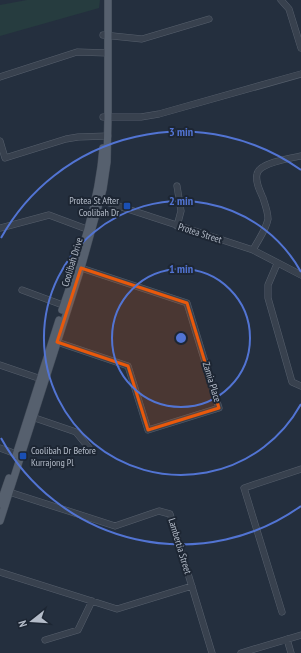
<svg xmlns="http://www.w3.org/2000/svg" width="301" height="653" viewBox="0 0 301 653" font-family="'PT Sans Narrow',sans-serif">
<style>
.green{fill:#263c3f}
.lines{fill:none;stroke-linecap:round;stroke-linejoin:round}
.minor-casing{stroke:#565f6c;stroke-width:7}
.major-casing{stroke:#414a57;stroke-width:8}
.minor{stroke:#38414e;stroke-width:6}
.major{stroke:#56606e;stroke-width:7}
.marked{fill:#e8590c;fill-opacity:0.2;stroke:#e8590c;stroke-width:3;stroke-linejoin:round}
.ring{fill:none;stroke:#5274d3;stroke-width:2}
.transit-dot{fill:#1a4fb4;stroke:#1d2633;stroke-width:1.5}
.labels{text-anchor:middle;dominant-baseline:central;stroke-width:4;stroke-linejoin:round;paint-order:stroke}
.poi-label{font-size:10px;fill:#b4bcc9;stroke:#1d2633;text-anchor:end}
.street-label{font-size:10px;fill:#b4bcc9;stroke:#1d2633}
.centre{fill:#5274d3;stroke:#1d2633;stroke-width:2}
.ring-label{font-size:12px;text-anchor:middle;font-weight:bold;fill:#5274d3;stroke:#1d2633;stroke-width:4;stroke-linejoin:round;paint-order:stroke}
</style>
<rect width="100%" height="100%" fill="#242f3e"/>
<!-- green -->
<path class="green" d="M 27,0 L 100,0 L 99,8 L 0,36 L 0,5 Z"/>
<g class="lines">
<!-- minor casing -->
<g class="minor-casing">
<path id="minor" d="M 281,0 L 289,9 L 301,48
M 103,35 L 142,39 L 209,19
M 0,77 L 77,52 L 108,53
M 103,117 L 141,117 L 159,114 L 301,74
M 0,141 L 5,158 L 66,139 L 78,137 L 108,136
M 177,186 L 181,211 L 177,226
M 97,199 L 253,250 L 301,275
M 0,228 L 49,215 L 92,231
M 253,250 C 258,240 266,230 268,219 C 268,212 265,204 263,198 C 260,191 255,182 257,174 C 259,163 291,158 301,156
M 277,264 L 268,285 L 268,298 L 292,382 L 301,386
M 22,290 L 68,307
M 54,341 L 128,366 L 148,430 L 219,408 L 187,303 L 78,267
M 0,365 L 44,380
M 29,416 L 76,432 L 89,448
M 0,448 L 19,455
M 6,491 L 115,526 L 159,511 L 170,514 L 212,653
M 0,572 L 117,609 L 192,586
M 282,612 L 244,488 L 301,469
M 287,639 L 291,653
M 45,640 L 78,630 L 92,601
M 241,653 L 301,635"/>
</g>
<!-- major casing -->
<g class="major-casing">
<path id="major" d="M 62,310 C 80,258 99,202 103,148
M 16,455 L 59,320
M 0,504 L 9,478
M 0,521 L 81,268 L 103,189 L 107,162 L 108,117 L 108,0"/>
</g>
<!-- minor -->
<use href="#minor" class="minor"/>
<!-- major -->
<use href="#major" class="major"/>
</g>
<!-- marked area -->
<path class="marked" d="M 81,268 L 187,303 L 219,408 L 148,430 L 128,366 L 57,342 Z"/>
<!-- distance rings -->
<g class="ring">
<circle cx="181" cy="338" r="69"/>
<path d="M301 404A137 137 0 1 1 301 272"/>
<path d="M301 506A206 206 0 0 1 1 438M1 238A206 206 0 0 1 301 170"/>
</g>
<!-- markers -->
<g class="transit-dot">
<rect x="123" y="202" width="8" height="8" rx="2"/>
<rect x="19" y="452" width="8" height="8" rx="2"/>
</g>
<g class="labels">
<!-- poi labels -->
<g class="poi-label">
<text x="119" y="200">Protea St After<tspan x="119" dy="12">Coolibah Dr</tspan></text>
<text x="31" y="450" text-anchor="start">Coolibah Dr Before<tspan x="31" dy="12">Kurrajong Pl</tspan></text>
</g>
<!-- street labels -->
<g class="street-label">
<text transform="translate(200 233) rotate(18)">Protea Street</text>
<text transform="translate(72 262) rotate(-73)">Coolibah Drive</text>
<text transform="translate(212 382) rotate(73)">Zamia Place</text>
<text transform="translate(180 546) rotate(73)">Lambertia Street</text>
</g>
</g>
<circle cx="181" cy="338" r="6" class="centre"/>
<g class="ring-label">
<text x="181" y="136">3 min</text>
<text x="181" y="205">2 min</text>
<text x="181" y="273">1 min</text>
</g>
<!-- north arrow -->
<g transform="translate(32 621) rotate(253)" stroke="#1d2633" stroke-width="3" paint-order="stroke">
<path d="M0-3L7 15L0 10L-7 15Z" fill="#b4bcc9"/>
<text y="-6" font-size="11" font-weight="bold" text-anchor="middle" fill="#b4bcc9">N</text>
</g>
</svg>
